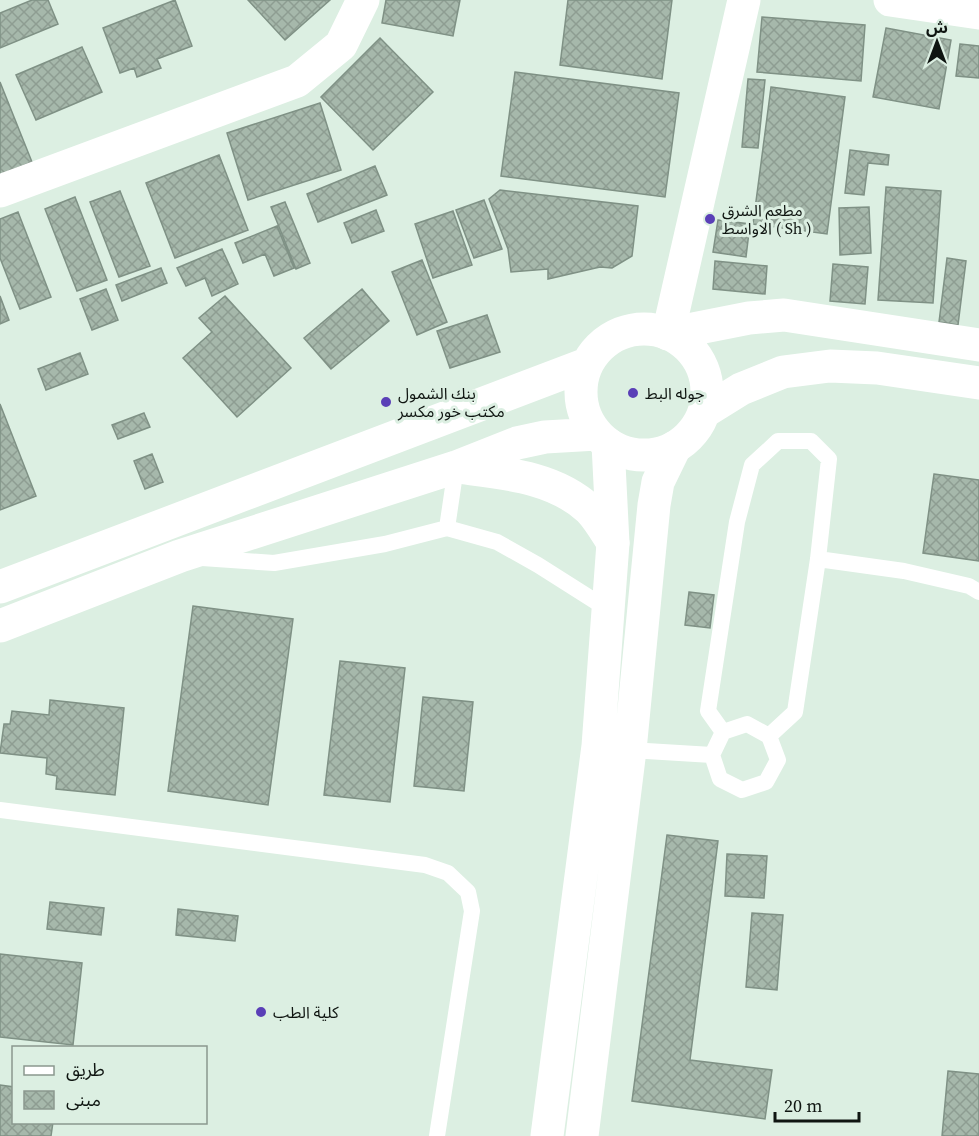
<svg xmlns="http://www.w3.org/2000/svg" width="979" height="1136" viewBox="0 0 979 1136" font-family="'Source Serif 4','Noto Sans Arabic',serif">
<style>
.building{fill:url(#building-cross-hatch);stroke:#7f9185;stroke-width:1.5}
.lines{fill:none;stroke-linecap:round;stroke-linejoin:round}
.lane{stroke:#fff;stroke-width:16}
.street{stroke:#fff;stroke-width:33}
.secondary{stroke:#fff;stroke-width:33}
.primary{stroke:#fff;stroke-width:33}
.poi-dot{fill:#5a3fb7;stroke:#dcefe2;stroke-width:2}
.labels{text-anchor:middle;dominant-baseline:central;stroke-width:6;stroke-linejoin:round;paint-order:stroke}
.poi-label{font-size:16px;fill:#0f1511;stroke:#dcefe2;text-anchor:start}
</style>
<defs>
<pattern id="building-cross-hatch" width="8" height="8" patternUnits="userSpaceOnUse" patternTransform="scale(1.5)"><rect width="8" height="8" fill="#a6b8ab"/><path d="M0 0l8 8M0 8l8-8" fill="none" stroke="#8e9d92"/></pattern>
</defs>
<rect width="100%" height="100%" fill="#dcefe2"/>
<!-- building -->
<path class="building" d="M 32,0 L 48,0 L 58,24 L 0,48 L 0,13 Z
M 175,0 L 192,46 L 157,59 L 161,68 L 137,77 L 134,68 L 120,73 L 103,28 Z
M 248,0 L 330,0 L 285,40 Z
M 386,0 L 460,0 L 453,36 L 382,23 Z
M 568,0 L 672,0 L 662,79 L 560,65 Z
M 762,17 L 865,25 L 861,81 L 757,72 Z
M 886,28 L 951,40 L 939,109 L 873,97 Z
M 380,38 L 433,92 L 373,150 L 321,97 Z
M 960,44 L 979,46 L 979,78 L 956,76 Z
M 82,47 L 102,92 L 36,120 L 16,75 Z
M 515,72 L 679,93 L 665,197 L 501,176 Z
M 748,79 L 765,80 L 758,148 L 742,147 Z
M 0,82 L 32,162 L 0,175 Z
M 771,87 L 845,97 L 827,234 L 753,224 Z
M 320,103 L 341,170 L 248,200 L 227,133 Z
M 850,150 L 889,155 L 888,165 L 868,163 L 864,195 L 845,193 Z
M 219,155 L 248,230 L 175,258 L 146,183 Z
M 375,166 L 387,195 L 318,222 L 307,194 Z
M 886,187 L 941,191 L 933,303 L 878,300 Z
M 500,190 L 638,206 L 632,256 L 612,268 L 600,267 L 548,279 L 548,269 L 511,272 L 508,249 L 489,199 Z
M 120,191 L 150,266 L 119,277 L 90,202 Z
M 75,197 L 107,280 L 77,291 L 45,209 Z
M 484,200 L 502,249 L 474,258 L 456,210 Z
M 285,202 L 310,263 L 296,269 L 271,207 Z
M 869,207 L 871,253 L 840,255 L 839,208 Z
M 376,210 L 384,231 L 352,243 L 344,223 Z
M 453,211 L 472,265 L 433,278 L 415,224 Z
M 18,212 L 51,297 L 20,309 L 0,258 L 0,219 Z
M 718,220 L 750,224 L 746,257 L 713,252 Z
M 277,226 L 294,268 L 274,276 L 265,254 L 243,263 L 235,243 Z
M 222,249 L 238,284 L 212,296 L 205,278 L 186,286 L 177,268 Z
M 947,258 L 966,261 L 958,325 L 939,322 Z
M 422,260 L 447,322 L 417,335 L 392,272 Z
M 715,261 L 767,266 L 765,294 L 713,289 Z
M 833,264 L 868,267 L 865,304 L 830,301 Z
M 161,268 L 167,283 L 122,301 L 116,285 Z
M 106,289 L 118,320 L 92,330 L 80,299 Z
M 362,289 L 389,321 L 331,369 L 304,338 Z
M 0,296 L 9,320 L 0,324 Z
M 225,296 L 291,368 L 237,417 L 183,358 L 212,332 L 199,318 Z
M 487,315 L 500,352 L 450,368 L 437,331 Z
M 80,353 L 88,374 L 46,390 L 38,369 Z
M 0,404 L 36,496 L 0,510 Z
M 144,413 L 150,427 L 118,439 L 112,425 Z
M 152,454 L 163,482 L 145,489 L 134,461 Z
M 934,474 L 979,480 L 979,561 L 923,553 Z
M 689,592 L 714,595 L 710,628 L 685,625 Z
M 193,606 L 293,619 L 268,805 L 168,791 Z
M 340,661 L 405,668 L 390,802 L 324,795 Z
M 423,697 L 473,702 L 464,791 L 414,786 Z
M 50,700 L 124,708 L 115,795 L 56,789 L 57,776 L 46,774 L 47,758 L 0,753 L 4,724 L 10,724 L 12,711 L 49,715 Z
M 667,835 L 718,841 L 690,1060 L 772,1070 L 765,1119 L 632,1101 Z
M 727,854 L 767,856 L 764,898 L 725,896 Z
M 50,902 L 104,908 L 101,935 L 47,929 Z
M 178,909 L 238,916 L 235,941 L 176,935 Z
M 752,913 L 783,915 L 777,990 L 746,987 Z
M 0,954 L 82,963 L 73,1045 L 0,1037 Z
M 948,1071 L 979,1074 L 979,1136 L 942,1136 Z
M 0,1085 L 14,1087 L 14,1122 L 53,1122 L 51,1136 L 0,1136 Z"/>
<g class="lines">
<!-- lane -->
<path class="lane" d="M 447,528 L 456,467
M 202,558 L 274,563 L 385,544 L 447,528 L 497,542 L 538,565 L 609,610
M 818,559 L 904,571 L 969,586 L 979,592
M 747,724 L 769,736 L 778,760 L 766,782 L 742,790 L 720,779 L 712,755 L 723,732 Z
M 723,732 L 708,711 L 737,522 L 752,465 L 778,441 L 811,441 L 829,459 L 818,559 L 795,712 L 769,736
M 630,750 L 712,755
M 0,810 L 425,865 L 448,873 L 468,892 L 472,911 L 437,1136"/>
<!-- street -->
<path class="street" d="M 890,0 L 979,13
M 0,191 L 297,81 L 341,45 L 363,0
M 668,334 L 744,0"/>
<!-- secondary -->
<path class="secondary" d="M 547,1136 L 598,746 L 613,543 L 608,444
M 582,1136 L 630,750 L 654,505 L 658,482 L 675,447"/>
<!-- primary -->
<path class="primary" d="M581 392a63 63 0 1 1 126 0a63 63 0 1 1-126 0Z
M 668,334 L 749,318 L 784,315 L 979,345
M 704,412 L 741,389 L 783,372 L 830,366 L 877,368 L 979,383
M 457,467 C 502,473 553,476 589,509 C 598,518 606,532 613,543
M 0,587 L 587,364
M 0,626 L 180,556 L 456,467 L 517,443 L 545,437 L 597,434"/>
</g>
<!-- markers -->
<g class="poi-dot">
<circle cx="710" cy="219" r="6"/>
<circle cx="633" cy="393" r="6"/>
<circle cx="386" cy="402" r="6"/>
<circle cx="261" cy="1012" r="6"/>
</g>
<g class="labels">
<!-- poi labels -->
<g class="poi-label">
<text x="722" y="210">مطعم الشرق<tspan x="722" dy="18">الاواسط ( Sh )</tspan></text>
<text x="398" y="393">بنك الشمول<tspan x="398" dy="18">مكتب خور مكسر</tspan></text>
<text x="645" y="393">جوله البط</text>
<text x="273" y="1012">كلية الطب</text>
</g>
</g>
<!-- legend -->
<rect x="12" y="1046" width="195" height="78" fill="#dcefe2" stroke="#8a988e" stroke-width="1.5"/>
<rect x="24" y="1066" width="30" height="9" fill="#ffffff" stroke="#8a988e" stroke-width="1.5"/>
<text x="66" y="1076" font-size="18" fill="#0f1511">طريق</text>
<rect x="24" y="1091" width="30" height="18" fill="url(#building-cross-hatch)" stroke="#8a988e" stroke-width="1.5"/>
<text x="66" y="1106" font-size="18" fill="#0f1511">مبنى</text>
<!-- north arrow -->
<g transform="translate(937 42)" stroke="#dcefe2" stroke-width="4.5" paint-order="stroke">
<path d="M0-4.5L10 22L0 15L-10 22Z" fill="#0f1511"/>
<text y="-9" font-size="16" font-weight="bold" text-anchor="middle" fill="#0f1511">ش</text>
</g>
<!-- scale -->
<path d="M775 1112v9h84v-9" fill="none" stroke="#0f1511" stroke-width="3"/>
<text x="784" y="1112" font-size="18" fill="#0f1511" stroke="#dcefe2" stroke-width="4.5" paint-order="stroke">20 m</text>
</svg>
